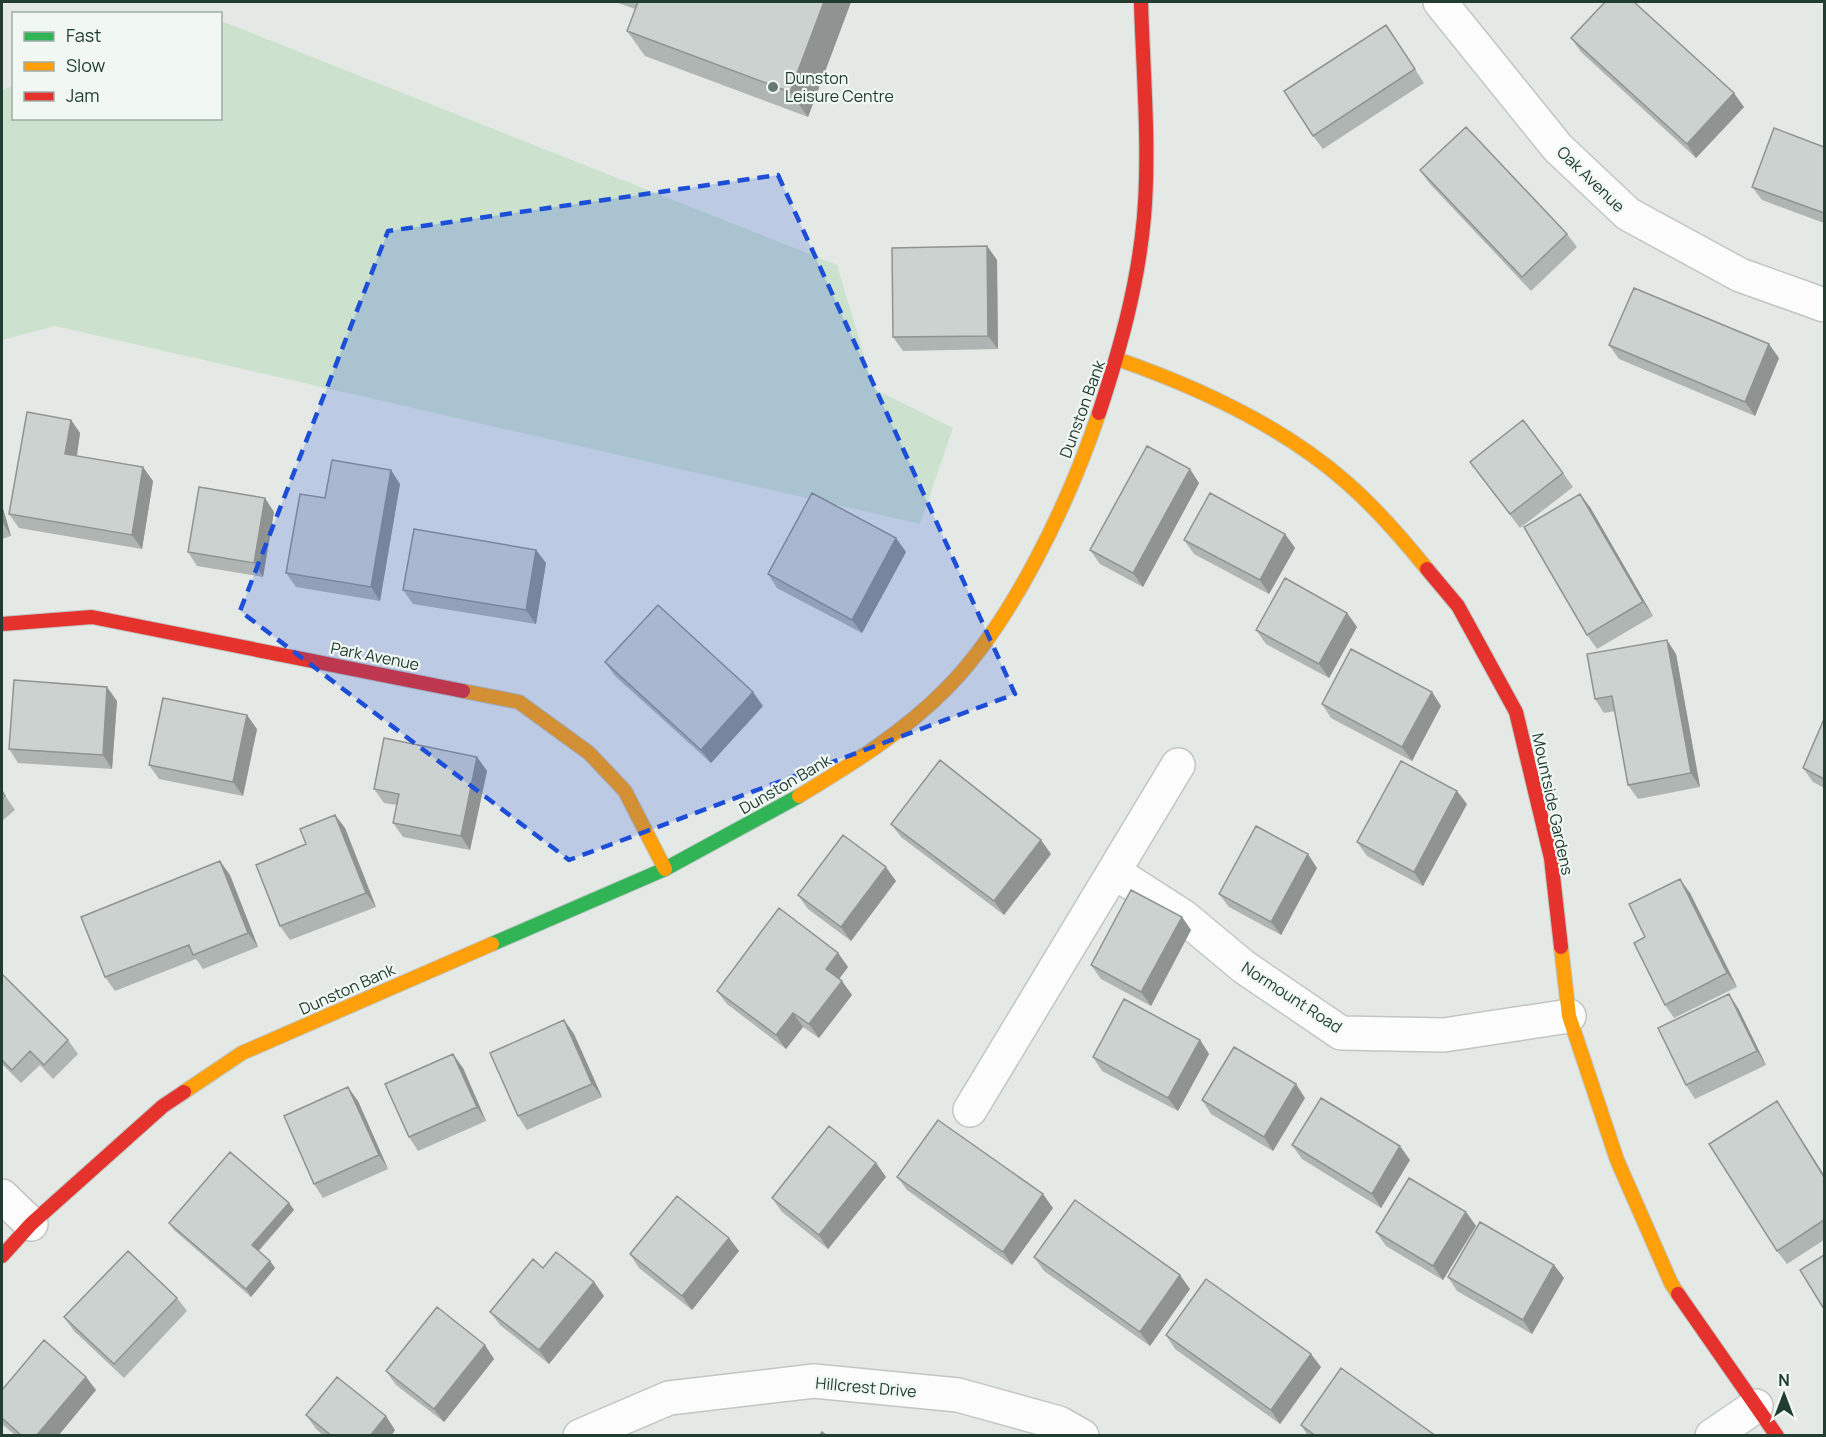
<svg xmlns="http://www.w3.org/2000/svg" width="1826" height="1437" viewBox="0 0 1826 1437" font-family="Manrope,sans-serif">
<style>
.green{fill:#cce2cf}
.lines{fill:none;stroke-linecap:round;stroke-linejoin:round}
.street-casing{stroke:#c1c6c3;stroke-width:36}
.fast-casing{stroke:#bfc6c3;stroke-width:16}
.slow-casing{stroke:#bfc6c3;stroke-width:16}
.jam-casing{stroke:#bfc6c3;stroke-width:16}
.street{stroke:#fbfcfb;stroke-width:33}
.fast{stroke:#30b455;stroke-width:14}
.slow{stroke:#ff9f0a;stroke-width:14}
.jam{stroke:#e5322d;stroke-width:14}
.wall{fill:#afb5b2}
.shaded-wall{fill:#8f9391}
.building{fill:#ccd2cf;stroke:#8f9391;stroke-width:1.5}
.marked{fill:#1d4ed8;fill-opacity:0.2;stroke:#1d4ed8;stroke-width:4.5;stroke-dasharray:12 8;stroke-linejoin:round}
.poi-dot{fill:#657970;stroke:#f1f8f4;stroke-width:2}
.labels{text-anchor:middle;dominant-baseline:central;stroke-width:4.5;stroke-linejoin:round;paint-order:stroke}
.poi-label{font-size:16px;fill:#213c31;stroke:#f1f8f4;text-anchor:start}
.street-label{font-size:16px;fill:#213c31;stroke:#f1f8f4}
</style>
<rect width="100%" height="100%" fill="#e4e9e6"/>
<!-- green -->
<path class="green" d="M 221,21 L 837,265 L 874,389 L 953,428 L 920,524 L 55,326 L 2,340 L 2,90 L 13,86 L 14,118 L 220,118 Z"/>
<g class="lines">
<!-- street casing -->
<g class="street-casing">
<path id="street" d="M 1440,2 L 1558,148 L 1628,214 L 1740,275 L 1824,305
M 1114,872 L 1184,917 L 1244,967 L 1341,1033 L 1444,1035 L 1569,1016
M 970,1110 L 1178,765
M 2,1196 L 31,1224
M 580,1436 L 669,1398 L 814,1381 L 958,1395 L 1059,1423 L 1082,1436
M 1712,1436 L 1756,1406"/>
</g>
<!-- fast casing -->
<g class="fast-casing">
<path id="fast" d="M 492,944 L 665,869 L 799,796"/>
</g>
<!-- slow casing -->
<g class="slow-casing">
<path id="slow" d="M 1117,359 C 1198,387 1281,425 1346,482 C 1376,508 1402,538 1427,569
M 463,691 L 519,702 L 589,753 L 625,791 L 665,869
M 799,796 C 852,764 904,732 947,688 C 1013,621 1069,502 1099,413
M 1561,947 L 1569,1016 L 1617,1160 L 1671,1283 L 1678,1294
M 184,1092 L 242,1053 L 492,944"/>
</g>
<!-- jam casing -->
<g class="jam-casing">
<path id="jam" d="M 1099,413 C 1120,349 1138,285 1144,217 C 1150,146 1143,73 1141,2
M 1427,569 L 1458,606 L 1516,712 L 1551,858 L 1561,947
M 2,624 L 92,617 L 463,691
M 2,1256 L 31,1224 L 163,1106 L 184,1092
M 1678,1294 L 1777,1436"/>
</g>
<!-- street -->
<use href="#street" class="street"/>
<!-- fast -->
<use href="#fast" class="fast"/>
<!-- slow -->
<use href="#slow" class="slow"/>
<!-- jam -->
<use href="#jam" class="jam"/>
</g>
<!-- wall -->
<path class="wall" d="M 615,2 L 851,2 L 808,117 L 645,56 L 627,31 L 635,9 Z
M 1386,25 L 1424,83 L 1323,149 L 1313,136 Z
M 1571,38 L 1744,107 L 1696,158 L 1581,52 Z
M 1824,147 L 1824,223 L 1762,200 L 1752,187 Z
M 1420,170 L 1567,234 L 1577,247 L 1531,291 L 1430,184 Z
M 987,246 L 997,260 L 998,349 L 903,351 L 893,337 Z
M 1609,345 L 1779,358 L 1755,416 L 1619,359 Z
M 71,420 L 80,433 L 77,456 L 153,481 L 142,549 L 19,528 L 9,514 Z
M 1470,462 L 1563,473 L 1573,487 L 1520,528 Z
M 1199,483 L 1143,587 L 1100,564 L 1090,550 Z
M 400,484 L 380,601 L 296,587 L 286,573 L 325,498 Z
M 2,505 L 11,536 L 2,539 Z
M 1590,507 L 1653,616 L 1597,649 L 1587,635 Z
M 274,512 L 263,577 L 197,566 L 188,552 Z
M 1285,534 L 1295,548 L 1269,594 L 1194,554 L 1184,540 Z
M 896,538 L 906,552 L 862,633 L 777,588 L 768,574 Z
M 536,550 L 546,563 L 536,624 L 413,604 L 403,590 Z
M 1347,613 L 1357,627 L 1329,678 L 1266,644 L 1256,630 Z
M 1676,654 L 1700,787 L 1638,799 L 1628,785 L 1615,711 L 1604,713 L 1595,699 Z
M 605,662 L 763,706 L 711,763 L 615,676 Z
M 1432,692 L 1441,706 L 1412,761 L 1331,718 L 1322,704 Z
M 117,701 L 112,769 L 18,763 L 9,749 Z
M 1824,719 L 1824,788 L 1813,782 L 1803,768 Z
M 257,729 L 243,796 L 159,779 L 149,765 Z
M 477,757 L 487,771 L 470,850 L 403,837 L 393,823 L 397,805 L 384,803 L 374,789 Z
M 2,791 L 15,810 L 2,821 Z
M 1467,804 L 1423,886 L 1367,856 L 1357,842 Z
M 335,815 L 345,828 L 376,907 L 290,940 L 280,926 L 306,844 Z
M 891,824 L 1051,854 L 1004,915 L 901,837 Z
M 1317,868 L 1281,935 L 1229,907 L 1219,894 Z
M 230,875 L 258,947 L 203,969 L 196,959 L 115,991 L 105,977 Z
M 896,881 L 851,941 L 808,909 L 798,895 Z
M 1690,893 L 1737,987 L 1674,1018 L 1665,1005 L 1645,937 Z
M 1182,917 L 1191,930 L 1151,1006 L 1101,979 L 1091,965 Z
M 838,953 L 848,967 L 839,979 L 852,995 L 819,1038 L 803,1027 L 786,1049 L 727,1004 L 717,991 Z
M 2,974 L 68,1040 L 78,1054 L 53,1079 L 40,1065 L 21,1083 L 2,1064 Z
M 1738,1008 L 1766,1065 L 1695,1099 L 1686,1085 Z
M 564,1020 L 574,1034 L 602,1097 L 527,1130 L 518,1116 Z
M 1200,1040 L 1209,1054 L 1178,1111 L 1102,1071 L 1093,1057 Z
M 463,1068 L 486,1121 L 418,1151 L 409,1137 Z
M 1305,1098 L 1273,1151 L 1211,1114 L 1202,1100 Z
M 358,1101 L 388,1169 L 323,1198 L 314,1184 Z
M 1786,1115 L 1824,1175 L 1824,1240 L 1787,1264 L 1777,1251 Z
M 1292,1145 L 1410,1160 L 1381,1208 L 1302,1159 Z
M 876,1163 L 886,1177 L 828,1249 L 782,1212 L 772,1198 Z
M 897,1177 L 1053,1208 L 1012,1265 L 907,1190 Z
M 289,1203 L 294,1210 L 259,1251 L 270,1261 L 275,1268 L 251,1297 L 174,1230 L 169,1223 Z
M 1466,1212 L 1476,1226 L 1443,1280 L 1386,1246 L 1376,1232 Z
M 729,1238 L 739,1251 L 692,1310 L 639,1268 L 630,1254 Z
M 1034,1257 L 1190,1289 L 1150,1346 L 1044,1271 Z
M 1554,1265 L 1564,1278 L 1532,1334 L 1457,1291 L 1448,1277 Z
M 543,1268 L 594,1282 L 604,1296 L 549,1364 L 500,1325 L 490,1312 Z
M 177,1298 L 187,1311 L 124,1378 L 74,1331 L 64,1317 Z
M 1166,1335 L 1321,1367 L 1280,1424 L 1175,1349 Z
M 494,1359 L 444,1422 L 396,1385 L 386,1371 Z
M 86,1377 L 96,1390 L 58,1436 L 16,1436 L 2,1424 L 2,1390 Z
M 306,1415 L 395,1430 L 391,1436 L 324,1436 L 316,1429 Z
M 1301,1425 L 1436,1436 L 1308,1436 Z"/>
<!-- shaded-wall -->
<path class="shaded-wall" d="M 824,2 L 851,2 L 808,117 L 790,92 Z
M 1734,93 L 1744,107 L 1696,158 L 1687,144 Z
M 987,246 L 997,260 L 998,349 L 988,336 Z
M 1769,344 L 1779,358 L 1755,416 L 1745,402 Z
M 71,420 L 80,433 L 75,468 L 65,454 Z
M 143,467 L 153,481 L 142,549 L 132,535 Z
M 1190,469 L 1199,483 L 1143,587 L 1133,573 Z
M 391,470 L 400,484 L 380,601 L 371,587 Z
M 1580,494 L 1590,507 L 1653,616 L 1643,602 Z
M 265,498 L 274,512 L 263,577 L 254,563 Z
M 2,505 L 11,536 L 2,522 Z
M 1285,534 L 1295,548 L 1269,594 L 1260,580 Z
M 896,538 L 906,552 L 862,633 L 852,620 Z
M 536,550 L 546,563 L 536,624 L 526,610 Z
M 1347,613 L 1357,627 L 1329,678 L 1319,664 Z
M 1667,640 L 1676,654 L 1700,787 L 1691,773 Z
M 107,687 L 117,701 L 112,769 L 103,755 Z
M 753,692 L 763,706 L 711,763 L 701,750 Z
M 1432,692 L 1441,706 L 1412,761 L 1402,747 Z
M 247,715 L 257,729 L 243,796 L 233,782 Z
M 477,757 L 487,771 L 470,850 L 461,836 Z
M 1457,791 L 1467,804 L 1423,886 L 1414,872 Z
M 335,815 L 345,828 L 376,907 L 366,893 Z
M 1041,840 L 1051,854 L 1004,915 L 994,901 Z
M 1308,854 L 1317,868 L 1281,935 L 1271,922 Z
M 220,861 L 230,875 L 258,947 L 248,933 Z
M 886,867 L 896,881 L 851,941 L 841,927 Z
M 1680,879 L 1690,893 L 1737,987 L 1727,973 Z
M 1182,917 L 1191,930 L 1151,1006 L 1141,992 Z
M 838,953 L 848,967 L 836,983 L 826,969 Z
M 842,981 L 852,995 L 819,1038 L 809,1024 Z
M 1729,994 L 1738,1008 L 1766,1065 L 1757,1051 Z
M 793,1013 L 803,1027 L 786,1049 L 776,1035 Z
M 564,1020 L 574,1034 L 602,1097 L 592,1084 Z
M 1200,1040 L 1209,1054 L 1178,1111 L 1168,1098 Z
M 453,1054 L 463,1068 L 486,1121 L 477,1107 Z
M 1296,1084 L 1305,1098 L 1273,1151 L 1264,1137 Z
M 348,1087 L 358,1101 L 388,1169 L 379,1155 Z
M 1777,1101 L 1824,1175 L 1824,1177 Z
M 1400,1146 L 1410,1160 L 1381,1208 L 1372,1194 Z
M 876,1163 L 886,1177 L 828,1249 L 819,1235 Z
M 1043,1194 L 1053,1208 L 1012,1265 L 1003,1252 Z
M 289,1203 L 294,1210 L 257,1252 L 252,1245 Z
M 1466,1212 L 1476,1226 L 1443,1280 L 1433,1266 Z
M 729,1238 L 739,1251 L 692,1310 L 682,1296 Z
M 270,1261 L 275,1268 L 251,1297 L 246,1289 Z
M 1554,1265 L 1564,1278 L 1532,1334 L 1523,1320 Z
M 1180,1275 L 1190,1289 L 1150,1346 L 1140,1332 Z
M 594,1282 L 604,1296 L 549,1364 L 539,1350 Z
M 485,1345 L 494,1359 L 444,1422 L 434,1409 Z
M 1311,1354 L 1321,1367 L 1280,1424 L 1271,1410 Z
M 86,1377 L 96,1390 L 58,1436 L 36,1436 Z
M 386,1416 L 395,1430 L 391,1436 L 370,1436 Z"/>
<!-- building -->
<path class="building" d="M 638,2 L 824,2 L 790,92 L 627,31 Z
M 1605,2 L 1634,2 L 1734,93 L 1687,144 L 1571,38 Z
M 1386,25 L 1415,69 L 1313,136 L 1284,91 Z
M 1466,127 L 1567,234 L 1522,277 L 1420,170 Z
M 1774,128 L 1824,147 L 1824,213 L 1752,187 Z
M 987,246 L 988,336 L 893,337 L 892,248 Z
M 1634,288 L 1769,344 L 1745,402 L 1609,345 Z
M 27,412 L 71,420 L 65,454 L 143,467 L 132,535 L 9,514 Z
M 1523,420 L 1563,473 L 1510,514 L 1470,462 Z
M 1147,446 L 1190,469 L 1133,573 L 1090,550 Z
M 332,460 L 391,470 L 371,587 L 286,573 L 300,494 L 325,498 Z
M 199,487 L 265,498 L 254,563 L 188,552 Z
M 812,493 L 896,538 L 852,620 L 768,574 Z
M 1210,493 L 1285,534 L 1260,580 L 1184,540 Z
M 1580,494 L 1643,602 L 1587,635 L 1524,527 Z
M 414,529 L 536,550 L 526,610 L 403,590 Z
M 1285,578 L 1347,613 L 1319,664 L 1256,630 Z
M 658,605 L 753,692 L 701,750 L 605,662 Z
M 1667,640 L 1691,773 L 1628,785 L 1612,696 L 1595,699 L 1587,654 Z
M 1351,649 L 1432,692 L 1402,747 L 1322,704 Z
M 14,680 L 107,687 L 103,755 L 9,749 Z
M 163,698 L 247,715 L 233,782 L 149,765 Z
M 1824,719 L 1824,779 L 1803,768 Z
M 384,738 L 477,757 L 461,836 L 393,823 L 399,794 L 374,789 Z
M 940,760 L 1041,840 L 994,901 L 891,824 Z
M 1401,761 L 1457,791 L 1414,872 L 1357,842 Z
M 2,791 L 5,796 L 2,799 Z
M 335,815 L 366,893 L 280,926 L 256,865 L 306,844 L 300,829 Z
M 1256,826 L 1308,854 L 1271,922 L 1219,894 Z
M 843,835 L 886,867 L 841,927 L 798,895 Z
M 220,861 L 248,933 L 193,955 L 189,945 L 105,977 L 81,917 Z
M 1680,879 L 1727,973 L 1665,1005 L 1634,943 L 1645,937 L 1629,904 Z
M 1131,890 L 1182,917 L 1141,992 L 1091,965 Z
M 779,908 L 838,953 L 826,969 L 842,981 L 809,1024 L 793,1013 L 776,1035 L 717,991 Z
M 2,974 L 68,1040 L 44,1065 L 30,1051 L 12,1070 L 2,1060 Z
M 1729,994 L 1757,1051 L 1686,1085 L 1658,1028 Z
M 1124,999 L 1200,1040 L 1168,1098 L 1093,1057 Z
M 564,1020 L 592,1084 L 518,1116 L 490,1053 Z
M 1234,1047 L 1296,1084 L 1264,1137 L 1202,1100 Z
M 453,1054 L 477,1107 L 409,1137 L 385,1084 Z
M 348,1087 L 379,1155 L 314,1184 L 284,1116 Z
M 1321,1098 L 1400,1146 L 1372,1194 L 1292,1145 Z
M 1777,1101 L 1824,1177 L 1824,1220 L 1777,1251 L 1709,1144 Z
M 938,1120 L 1043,1194 L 1003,1252 L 897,1177 Z
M 829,1126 L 876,1163 L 819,1235 L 772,1198 Z
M 230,1152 L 289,1203 L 252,1245 L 270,1261 L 246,1289 L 169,1223 Z
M 1409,1178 L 1466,1212 L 1433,1266 L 1376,1232 Z
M 677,1196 L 729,1238 L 682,1296 L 630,1254 Z
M 1075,1200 L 1180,1275 L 1140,1332 L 1034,1257 Z
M 1480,1222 L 1554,1265 L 1523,1320 L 1448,1277 Z
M 128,1251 L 177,1298 L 114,1364 L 64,1317 Z
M 556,1252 L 594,1282 L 539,1350 L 490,1312 L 533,1259 L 543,1268 Z
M 1824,1255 L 1824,1309 L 1800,1270 Z
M 1206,1279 L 1311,1354 L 1271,1410 L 1166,1335 Z
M 437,1307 L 485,1345 L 434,1409 L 386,1371 Z
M 44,1340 L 86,1377 L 36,1436 L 22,1436 L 2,1418 L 2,1390 Z
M 1341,1368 L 1436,1436 L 1316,1436 L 1301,1425 Z
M 337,1377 L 386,1416 L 370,1436 L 332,1436 L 306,1415 Z
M 822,1432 L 827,1436 L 819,1436 Z"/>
<!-- marked area -->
<path class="marked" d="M 778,175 L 1015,694 L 569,860 L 240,611 L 388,231 Z"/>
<!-- markers -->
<circle class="poi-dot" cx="773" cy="87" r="6"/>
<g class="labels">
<!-- poi labels -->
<g class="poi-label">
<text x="785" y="78">Dunston<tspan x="785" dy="18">Leisure Centre</tspan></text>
</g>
<!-- street labels -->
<g class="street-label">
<text transform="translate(1591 179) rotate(44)">Oak Avenue</text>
<text transform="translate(1082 409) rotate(-70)">Dunston Bank</text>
<text transform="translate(375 656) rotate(11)">Park Avenue</text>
<text transform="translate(785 784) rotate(-30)">Dunston Bank</text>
<text transform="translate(1553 804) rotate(78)">Mountside Gardens</text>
<text transform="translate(347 989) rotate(-24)">Dunston Bank</text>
<text transform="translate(1292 997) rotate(33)">Normount Road</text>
<text transform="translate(866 1387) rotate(5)">Hillcrest Drive</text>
</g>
</g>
<!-- border -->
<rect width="1826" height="1437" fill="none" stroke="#213c31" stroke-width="6"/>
<!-- legend -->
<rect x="12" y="12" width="210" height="108" fill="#f1f8f4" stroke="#9eada6" stroke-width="1.5"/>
<rect x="24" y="32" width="30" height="9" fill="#30b455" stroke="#9eada6" stroke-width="1.5"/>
<text x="66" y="42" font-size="18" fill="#213c31">Fast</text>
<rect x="24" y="62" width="30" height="9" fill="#ff9f0a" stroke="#9eada6" stroke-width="1.5"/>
<text x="66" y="72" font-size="18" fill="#213c31">Slow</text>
<rect x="24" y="92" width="30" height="9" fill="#e5322d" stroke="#9eada6" stroke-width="1.5"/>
<text x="66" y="102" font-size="18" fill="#213c31">Jam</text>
<!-- north arrow -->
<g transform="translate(1784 1395)" stroke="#f1f8f4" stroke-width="4.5" paint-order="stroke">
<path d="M0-4.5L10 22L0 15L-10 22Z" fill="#213c31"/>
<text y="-9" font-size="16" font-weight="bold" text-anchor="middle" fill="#213c31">N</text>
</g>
</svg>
